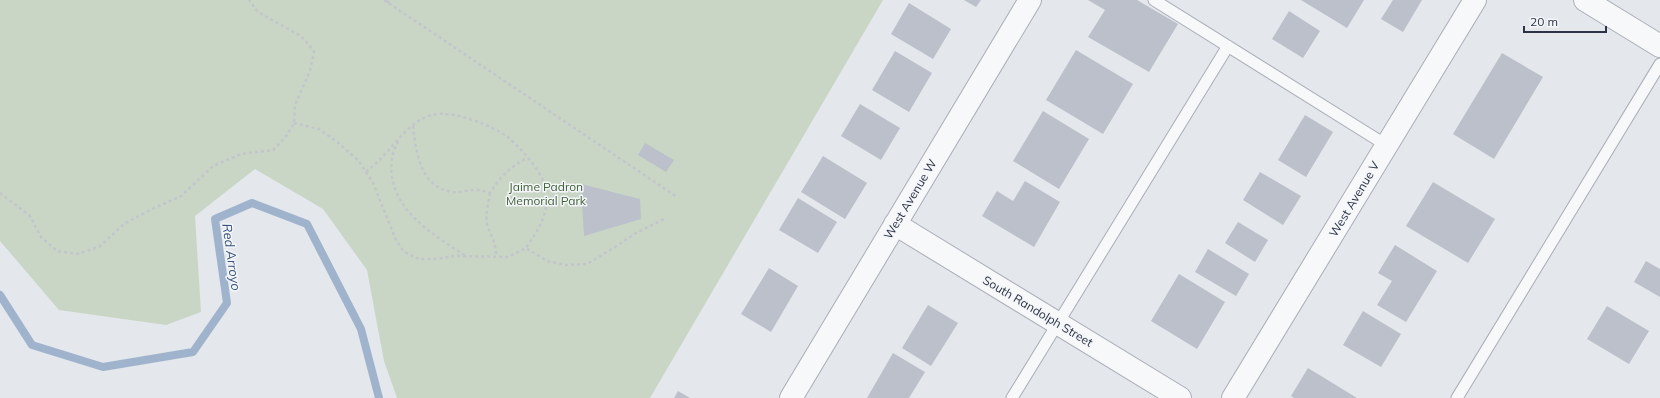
<svg xmlns="http://www.w3.org/2000/svg" width="1660" height="398" viewBox="0 0 1660 398" font-family="Mulish,sans-serif">
<style>
.green{fill:#c9d6c5}
.lines{fill:none;stroke-linecap:round;stroke-linejoin:round}
.stream{stroke:#9fb4cc;stroke-width:8}
.building{fill:#bbc0ca}
.service-casing{stroke:#a9aeb7;stroke-width:13}
.minor-casing{stroke:#a9aeb7;stroke-width:24}
.tertiary-casing{stroke:#a9aeb7;stroke-width:24}
.path{stroke:#c2c5cb;stroke-width:2.5;stroke-dasharray:3 3;stroke-linecap:butt}
.service{stroke:#f7f8fa;stroke-width:11}
.minor{stroke:#f7f8fa;stroke-width:22}
.tertiary{stroke:#f7f8fa;stroke-width:22}
.labels{text-anchor:middle;dominant-baseline:central;stroke-width:3;stroke-linejoin:round;paint-order:stroke}
.park-label{font-size:12px;fill:#3f6138;stroke:#f4f6f9}
.street-label{font-size:12px;fill:#2b3445;stroke:#f4f6f9}
.water-label{font-size:13px;font-style:italic;fill:#34527a;stroke:#f4f6f9}
</style>
<rect width="100%" height="100%" fill="#e4e7ec"/>
<!-- green -->
<path class="green" d="M 0,0 L 883,0 L 650,398 L 397,398 L 384,361 L 367,270 L 323,209 L 255,169 L 195,216 L 201,312 L 166,325 L 59,310 L 0,241 Z"/>
<g class="lines">
<!-- stream -->
<path class="stream" d="M 0,295 L 32,345 L 103,367 L 193,352 L 227,303 L 215,219 L 252,203 L 307,224 L 361,329 L 379,398"/>
</g>
<!-- building -->
<path class="building" d="M 964,0 L 981,0 L 976,7 Z
M 1088,0 L 1137,0 L 1178,24 L 1149,72 L 1088,37 L 1105,10 Z
M 1301,0 L 1364,0 L 1347,28 Z
M 1393,0 L 1422,0 L 1403,32 L 1381,19 Z
M 909,3 L 951,29 L 933,59 L 891,34 Z
M 1289,11 L 1320,31 L 1303,58 L 1272,39 Z
M 1076,50 L 1133,84 L 1103,134 L 1046,100 Z
M 895,51 L 932,73 L 909,112 L 872,90 Z
M 1502,53 L 1543,77 L 1494,159 L 1453,134 Z
M 860,104 L 900,128 L 881,160 L 841,136 Z
M 1043,111 L 1089,139 L 1059,189 L 1013,161 Z
M 1305,115 L 1333,132 L 1306,177 L 1278,160 Z
M 645,143 L 674,160 L 666,172 L 638,155 Z
M 823,156 L 867,183 L 845,219 L 801,192 Z
M 1260,172 L 1301,196 L 1283,225 L 1243,200 Z
M 1025,181 L 1060,202 L 1034,247 L 982,216 L 997,191 L 1013,201 Z
M 1433,182 L 1495,219 L 1468,263 L 1406,226 Z
M 581,184 L 640,199 L 641,219 L 584,236 Z
M 798,198 L 837,222 L 818,253 L 779,230 Z
M 1238,222 L 1268,240 L 1255,262 L 1225,243 Z
M 1395,245 L 1437,271 L 1406,322 L 1377,305 L 1392,281 L 1378,273 Z
M 1208,249 L 1249,274 L 1236,296 L 1195,272 Z
M 1646,261 L 1660,269 L 1660,297 L 1634,282 Z
M 769,268 L 798,286 L 771,332 L 741,314 Z
M 1179,274 L 1225,302 L 1197,349 L 1151,321 Z
M 928,305 L 958,323 L 931,366 L 902,348 Z
M 1607,306 L 1649,331 L 1629,364 L 1587,339 Z
M 1363,311 L 1401,334 L 1381,367 L 1343,345 Z
M 893,353 L 925,372 L 909,398 L 867,398 Z
M 1308,368 L 1357,398 L 1294,398 L 1291,396 Z
M 678,391 L 690,398 L 674,398 Z"/>
<g class="lines">
<!-- service casing -->
<g class="service-casing">
<path id="service" d="M 1154,0 L 1386,145
M 1012,398 L 1228,46
M 1457,398 L 1660,64"/>
</g>
<!-- minor casing -->
<g class="minor-casing">
<path id="minor" d="M 895,224 L 1180,398
M 791,398 L 1030,0
M 1233,398 L 1475,0"/>
</g>
<!-- tertiary casing -->
<g class="tertiary-casing">
<path id="tertiary" d="M 1585,0 L 1660,46"/>
</g>
<!-- path -->
<path class="path" d="M 384,0 L 677,197
M 387,3 L 389,0
M 294,123 L 319,129 L 336,141 L 359,161 L 373,183 L 396,240 L 404,252 L 419,259 L 437,259 L 454,256 L 508,257 L 526,248 L 547,261 L 566,265 L 587,264 L 612,249 L 636,233 L 664,219
M 413,126 C 416,152 420,188 453,192 C 461,193 470,189 478,190 C 482,190 486,192 490,193 C 500,177 511,166 527,158
M 398,141 C 396,146 393,152 392,158 C 385,207 432,234 466,256
M 366,172 C 373,166 380,160 386,153 C 399,139 412,120 432,115 C 451,109 494,126 509,138 C 522,150 545,174 546,192 C 549,215 538,230 526,248
M 0,193 L 30,216 L 41,237 L 57,251 L 77,254 L 99,247 L 124,224 L 152,209 L 181,196 L 213,166 L 241,154 L 273,150 L 285,138 L 294,123 L 295,105 L 310,71 L 314,51 L 301,36 L 258,12 L 249,0
M 490,193 C 489,202 485,214 487,224 C 491,237 496,241 496,257"/>
<!-- service -->
<use href="#service" class="service"/>
<!-- minor -->
<use href="#minor" class="minor"/>
<!-- tertiary -->
<use href="#tertiary" class="tertiary"/>
</g>
<g class="labels">
<!-- park labels -->
<g class="park-label">
<text x="546" y="186">Jaime Padron<tspan x="546" dy="14">Memorial Park</tspan></text>
</g>
<!-- street labels -->
<g class="street-label">
<text transform="translate(910 199) rotate(-59)">West Avenue W</text>
<text transform="translate(1354 199) rotate(-59)">West Avenue V</text>
<text transform="translate(1038 311) rotate(31)">South Randolph Street</text>
</g>
<!-- water labels -->
<g class="water-label">
<text transform="translate(232 257) rotate(82)">Red Arroyo</text>
</g>
</g>
<!-- scale -->
<path d="M1524 26v6h82v-6" fill="none" stroke="#2b3445" stroke-width="2"/>
<text x="1530" y="26" font-size="12" fill="#2b3445" stroke="#f4f6f9" stroke-width="3" paint-order="stroke">20 m</text>
</svg>
